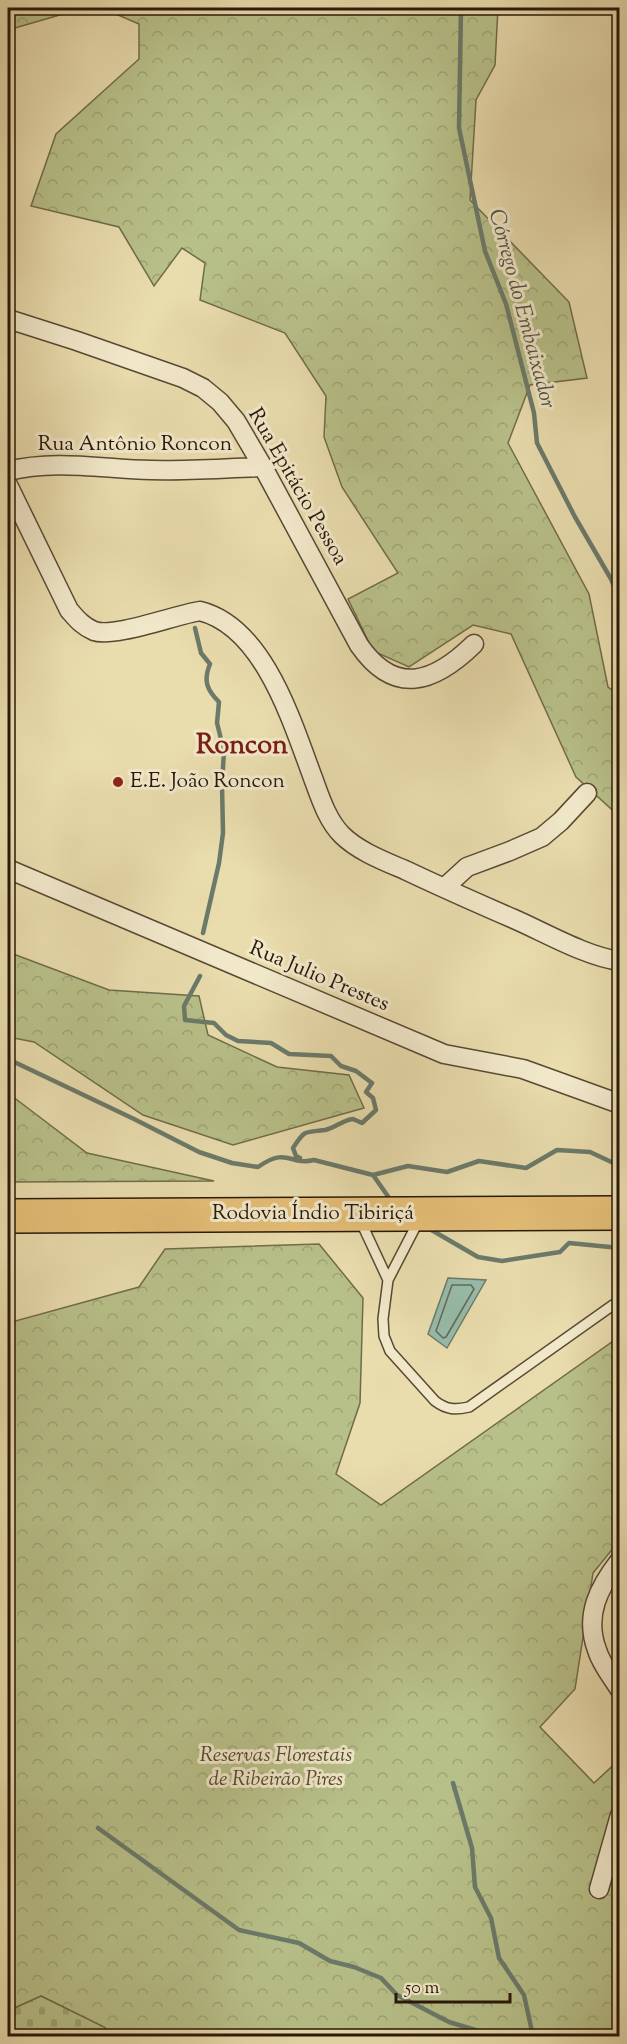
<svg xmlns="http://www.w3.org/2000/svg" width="627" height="2044" viewBox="0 0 627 2044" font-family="'Sorts Mill Goudy',serif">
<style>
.forest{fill:url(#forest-crowns);stroke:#706c4a;stroke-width:1.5}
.cemetery{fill:url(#cemetery-stones);stroke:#706c4a;stroke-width:1.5}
.water{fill:#97bcaa;stroke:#6b7a6a;stroke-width:1.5}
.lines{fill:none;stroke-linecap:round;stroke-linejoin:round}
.shore{stroke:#606a5a;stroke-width:1.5}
.stream{stroke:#6b7a6a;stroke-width:4.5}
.lane-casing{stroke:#584933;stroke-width:12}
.street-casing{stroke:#584933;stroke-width:21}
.highway-casing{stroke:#28180a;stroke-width:36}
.lane{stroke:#f1e8ca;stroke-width:9}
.street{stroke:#f1e8ca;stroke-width:18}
.highway{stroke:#e4be76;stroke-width:33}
.poi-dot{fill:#8f2418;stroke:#f1e8ca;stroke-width:2}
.labels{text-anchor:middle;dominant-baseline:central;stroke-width:6;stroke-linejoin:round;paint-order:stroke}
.street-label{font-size:21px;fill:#28180a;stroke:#f1e8ca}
.poi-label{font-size:21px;fill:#28180a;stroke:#f1e8ca;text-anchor:start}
.park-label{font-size:21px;font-style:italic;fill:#534a30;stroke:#f1e8ca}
.water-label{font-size:22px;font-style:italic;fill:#4f5142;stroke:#f1e8ca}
.district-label{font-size:27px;font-weight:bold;fill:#7a1f14;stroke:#f1e8ca}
</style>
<defs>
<pattern id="forest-crowns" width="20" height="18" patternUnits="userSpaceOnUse" patternTransform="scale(1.5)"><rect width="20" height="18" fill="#b8c089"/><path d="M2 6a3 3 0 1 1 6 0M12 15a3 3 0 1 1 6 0" fill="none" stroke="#9ea475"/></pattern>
<pattern id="cemetery-stones" width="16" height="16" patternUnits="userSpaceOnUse" patternTransform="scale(1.5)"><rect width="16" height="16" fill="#b8c089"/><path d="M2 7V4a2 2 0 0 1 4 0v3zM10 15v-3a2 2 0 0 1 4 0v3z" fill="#9ea475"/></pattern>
</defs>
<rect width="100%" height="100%" fill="#e9dcad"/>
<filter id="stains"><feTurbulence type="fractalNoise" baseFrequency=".00333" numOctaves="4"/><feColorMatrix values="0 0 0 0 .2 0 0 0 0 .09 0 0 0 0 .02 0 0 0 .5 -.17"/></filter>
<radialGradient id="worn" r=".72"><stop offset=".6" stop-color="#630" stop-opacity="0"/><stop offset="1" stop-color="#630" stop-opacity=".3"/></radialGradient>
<!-- forest -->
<path class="forest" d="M 8,8 L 84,8 L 8,30 Z
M 102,8 L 498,8 L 495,65 L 476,100 L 470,200 L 569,302 L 587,378 L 530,385 L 508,443 L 589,594 L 608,687 L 619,695 L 619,816 L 576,777 L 511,634 L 473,625 L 409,667 L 373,651 L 348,599 L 398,573 L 342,487 L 324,437 L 326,396 L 285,333 L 200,300 L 205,263 L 182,248 L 154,286 L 119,227 L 31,206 L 56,134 L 139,59 L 139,24 Z
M 8,952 L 109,990 L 199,996 L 208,1035 L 277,1067 L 349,1075 L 364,1108 L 233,1145 L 143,1115 L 34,1042 L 8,1037 Z
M 8,1093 L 87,1153 L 214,1181 L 8,1182 Z
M 319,1244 L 363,1298 L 360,1403 L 336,1474 L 381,1505 L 619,1337 L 619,1541 L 593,1573 L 575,1689 L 540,1727 L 594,1783 L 619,1760 L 619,2036 L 113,2036 L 104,2027 L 41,1996 L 8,2011 L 8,1323 L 139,1287 L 165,1249 Z"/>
<!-- cemetery -->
<path class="cemetery" d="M 41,1996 L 104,2027 L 113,2036 L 8,2036 L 8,2011 Z"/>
<!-- water -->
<path class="water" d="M 448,1278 L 486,1280 L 447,1348 L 428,1334 Z"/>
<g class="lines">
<!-- shore -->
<path class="shore" d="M 452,1285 L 471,1285 L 474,1289 L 446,1337 L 443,1338 L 436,1331 Z"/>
<!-- stream -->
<path class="stream" d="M 461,8 L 459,128 L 485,251 L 506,304 L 534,413 L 537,443 L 575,517 L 611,579 L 620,601
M 195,628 L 201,653 L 210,664 C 203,681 207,690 219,702 L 217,723 L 224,751 L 222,784 L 223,833 L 219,863 L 203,933
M 200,976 L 184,1006 L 185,1020 L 214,1023 L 226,1035 L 238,1041 L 271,1043 L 289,1054 L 331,1056 L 341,1066 L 356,1071 L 372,1083 L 366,1092 L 373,1098 L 376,1110 L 362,1123 L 353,1119 C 343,1120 335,1128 325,1130 C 305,1133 306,1128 293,1148 L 296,1156 L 300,1158
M 8,1059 L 134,1119 L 199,1152 L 232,1163 L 258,1167 C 288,1146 289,1166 314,1160 L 373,1175 L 408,1166 L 447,1172 L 479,1161 L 526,1168 L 557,1150 L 590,1152 L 620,1166
M 373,1175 L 392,1202
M 428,1228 L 478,1257 L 502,1261 L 560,1252 L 569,1243 L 620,1248
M 453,1783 L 472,1848 L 475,1887 L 491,1918 L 499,1958 L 524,1995 L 533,2036
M 98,1828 L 239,1930 L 299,1943 L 330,1961 L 354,1967 L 381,1978 L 397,1995 L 449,2022 L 495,2036"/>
<!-- lane casing -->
<g class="lane-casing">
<path id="lane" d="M 360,1220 L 388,1280
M 419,1220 L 388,1280 L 383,1319 L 384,1336 L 390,1351 L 435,1401 C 447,1410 455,1410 469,1407 L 613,1305"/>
</g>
<!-- street casing -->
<g class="street-casing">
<path id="street" d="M 8,319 L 77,341 L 183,378 L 203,388 L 220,402 L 236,421 L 263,467 L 359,645 C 395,697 434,683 474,644
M 8,471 C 55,459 103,469 151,470 C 188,471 226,468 263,467
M 8,485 L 69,610 C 76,618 82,626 94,631 C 114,638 175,615 200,611 C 264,627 292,722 313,778 C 320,797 327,820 342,835 C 358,851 384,861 405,870 C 441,887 477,903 514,919 C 544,932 587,957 620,961
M 8,869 L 444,1054 L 523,1069 L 620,1104
M 444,888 L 467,867 L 510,851 L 542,837 L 561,821 L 587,793
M 620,1560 C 599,1587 584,1615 597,1650 C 601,1664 612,1677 620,1690
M 599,1889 L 620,1815"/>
</g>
<!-- highway casing -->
<g class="highway-casing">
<path id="highway" d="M 8,1216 L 620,1213"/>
</g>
<!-- lane -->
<use href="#lane" class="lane"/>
<!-- street -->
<use href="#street" class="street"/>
<!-- highway -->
<use href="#highway" class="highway"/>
</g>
<!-- markers -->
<circle class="poi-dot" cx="118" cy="782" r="6"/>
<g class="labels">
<!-- street labels -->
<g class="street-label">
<text x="135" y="445">Rua Antônio Roncon</text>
<text transform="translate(297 487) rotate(60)">Rua Epitácio Pessoa</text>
<text transform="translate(319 977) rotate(23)">Rua Julio Prestes</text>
<text x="313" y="1214">Rodovia Índio Tibiriçá</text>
</g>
<!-- poi labels -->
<g class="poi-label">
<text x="130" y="782">E.E. João Roncon</text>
</g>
<!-- park labels -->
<g class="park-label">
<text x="276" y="1756">Reservas Florestais<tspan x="276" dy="24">de Ribeirão Pires</tspan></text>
</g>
<!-- water labels -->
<g class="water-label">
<text transform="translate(521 309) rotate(75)">Córrego do Embaixador</text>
</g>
<!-- district labels -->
<g class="district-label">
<text x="242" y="746">Roncon</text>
</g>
</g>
<!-- margin -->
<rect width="627" height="2044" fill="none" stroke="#e9dcad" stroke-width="30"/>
<rect x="9" y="9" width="609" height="2026" fill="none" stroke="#28180a" stroke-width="3"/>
<rect x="15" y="15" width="597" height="2014" fill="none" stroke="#28180a" stroke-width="1.5"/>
<!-- scale -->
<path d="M396 1993v9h114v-9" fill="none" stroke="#28180a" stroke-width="3"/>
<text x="405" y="1993" font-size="18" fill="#28180a" stroke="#f1e8ca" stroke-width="4.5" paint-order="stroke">50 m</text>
<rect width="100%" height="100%" filter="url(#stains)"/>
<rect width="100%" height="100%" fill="url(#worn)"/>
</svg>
